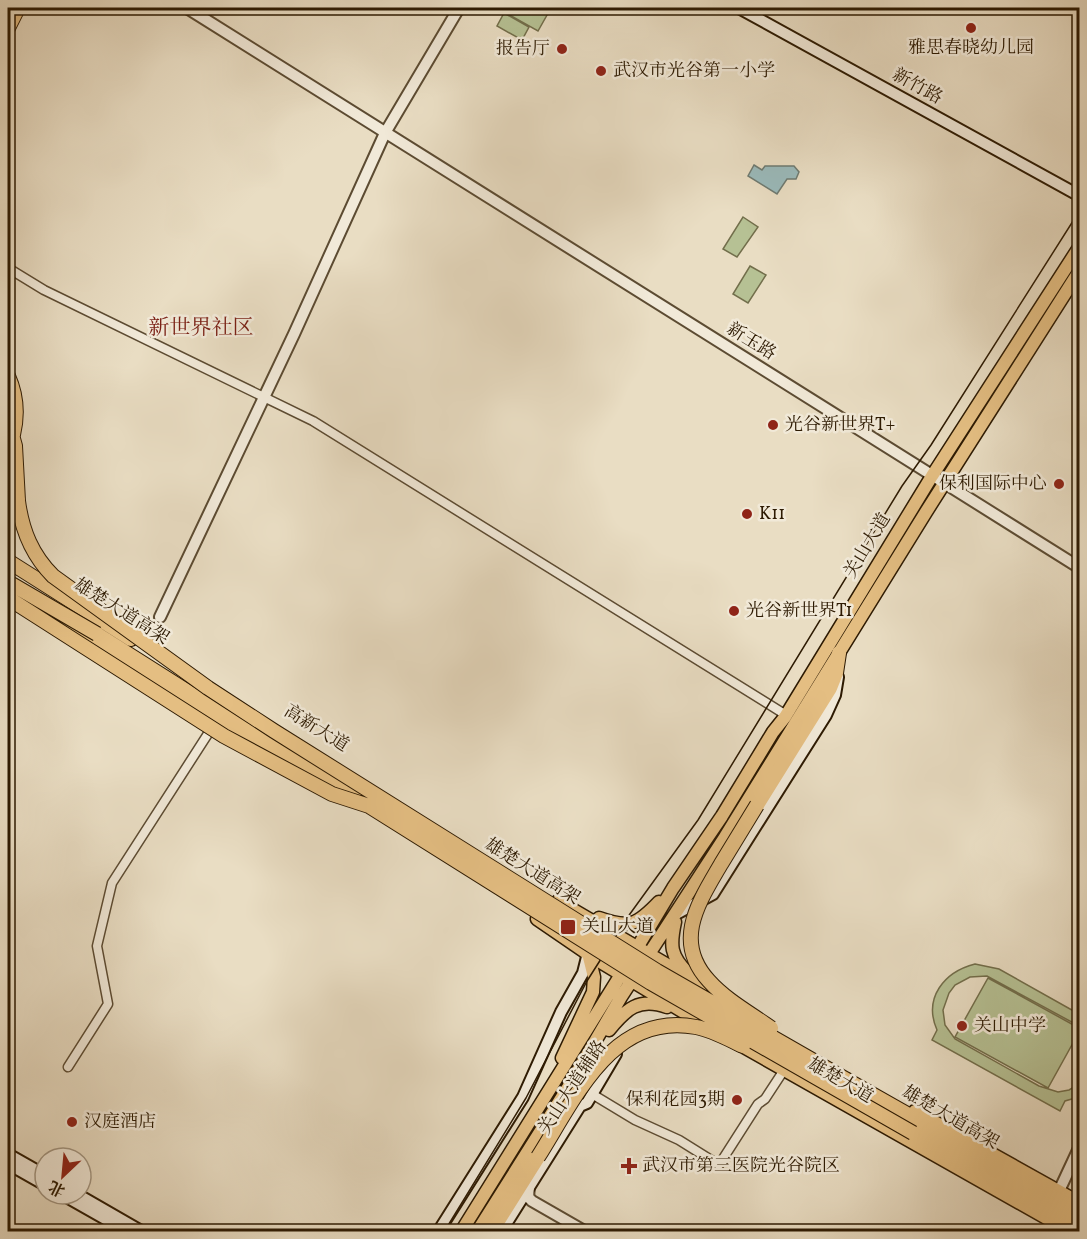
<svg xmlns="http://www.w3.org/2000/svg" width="1087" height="1239" viewBox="0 0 1087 1239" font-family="Vollkorn,'Noto Serif SC',serif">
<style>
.green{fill:#b6c194;stroke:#726e4b;stroke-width:1.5}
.water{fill:#9ababb;stroke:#6e7a71;stroke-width:1.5}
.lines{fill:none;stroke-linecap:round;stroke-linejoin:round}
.minor-casing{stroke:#5c4b32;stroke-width:11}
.tertiary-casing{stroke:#5c4b32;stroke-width:14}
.secondary-casing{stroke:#2d1a02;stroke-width:14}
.primary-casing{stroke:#2d1a02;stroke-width:15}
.trunk-casing{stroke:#2d1a02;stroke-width:16}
.minor{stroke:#f1e9d8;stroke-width:8}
.tertiary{stroke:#f1e9d8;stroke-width:10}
.secondary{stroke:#f1e9d8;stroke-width:10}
.primary{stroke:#e4be82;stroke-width:12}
.trunk{stroke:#e4be82;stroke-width:14}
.tram{stroke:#2d1a02;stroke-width:1.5}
.trunk-bridge-casing{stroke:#2d1a02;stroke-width:16;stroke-linecap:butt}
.trunk-bridge{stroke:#e4be82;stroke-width:14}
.poi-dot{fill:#8f2418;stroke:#f1e9d8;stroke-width:2}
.labels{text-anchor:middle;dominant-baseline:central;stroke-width:5;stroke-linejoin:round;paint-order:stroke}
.poi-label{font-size:18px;fill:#2d1a02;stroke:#f1e9d8;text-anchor:start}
.street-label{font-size:18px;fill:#2d1a02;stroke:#f1e9d8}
.quarter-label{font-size:21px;fill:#7a1f14;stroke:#f1e9d8}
</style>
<rect width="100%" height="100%" fill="#e9ddc3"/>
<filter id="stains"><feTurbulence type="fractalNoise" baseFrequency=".00333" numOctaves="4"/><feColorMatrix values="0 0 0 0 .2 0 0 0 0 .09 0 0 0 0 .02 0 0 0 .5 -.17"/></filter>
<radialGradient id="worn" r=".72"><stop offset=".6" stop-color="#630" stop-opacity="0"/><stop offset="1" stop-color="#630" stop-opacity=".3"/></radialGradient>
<!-- green -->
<path class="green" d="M 497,8 L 551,8 L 538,31 Z
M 504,13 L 529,27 L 522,40 L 497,26 Z
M 743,217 L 758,227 L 737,257 L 723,249 Z
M 750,266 L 766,275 L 748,303 L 733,294 Z
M 975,964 L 999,969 L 1079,1014 L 1079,1026 L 987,976 L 970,977 L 955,985 L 949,993 L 943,1010 L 945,1025 L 955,1039 L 1039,1086 L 1058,1092 L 1069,1090 L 1079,1084 L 1079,1097 L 1065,1101 L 1060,1111 L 932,1040 L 937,1030 C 923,998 944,972 975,964 Z
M 988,978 L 1079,1028 L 1079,1032 L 1048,1088 L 955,1037 Z"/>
<!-- water -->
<path class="water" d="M 754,165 L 762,170 L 765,166 L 794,166 L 799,172 L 796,179 L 787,179 L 777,194 L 748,176 Z"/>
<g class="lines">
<!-- minor casing -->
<g class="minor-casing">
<path id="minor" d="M 8,268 L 44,290 L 313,421 L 786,715
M 68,1067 L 108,1004 L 97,946 L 112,883 L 213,726
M 592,1094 L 635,1120 L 679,1140 L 719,1165 L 758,1104 L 765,1099 L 784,1070"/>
</g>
<!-- tertiary casing -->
<g class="tertiary-casing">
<path id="tertiary" d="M 187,8 L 1080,568
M 160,617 L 294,334 L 385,133 L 459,8
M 529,1187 L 528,1197 L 532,1201 L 586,1232
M 1059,1191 L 1080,1146"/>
</g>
<!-- secondary casing -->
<g class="secondary-casing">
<path id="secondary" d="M 739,8 L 1080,196
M 676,914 L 713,894 L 826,715 L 835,695 L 838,677
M 8,1154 L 45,1175
M 8,1164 L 45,1185
M 61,1194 L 128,1232
M 77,1194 L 143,1232
M 438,1232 L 523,1097 L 561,1012 L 583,973 L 588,953
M 501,1232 L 580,1106 L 587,1103 L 616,1054"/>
</g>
<!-- primary casing -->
<g class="primary-casing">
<path id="primary" d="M 36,605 L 130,667 L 288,764
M 558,901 L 700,984 L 723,1000
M 599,918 C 630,929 637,925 659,902
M 537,919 L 594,958 L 710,1028
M 675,922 C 670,945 670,956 688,973
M 634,953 L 673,888 L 722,816 L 773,732 L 785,717 L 932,476 L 1080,246
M 609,1030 C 626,1009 639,997 667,1007
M 735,1042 L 1071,1232
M 562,1058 L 593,992 L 594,977 L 588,953
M 915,1111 L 1080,1203
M 461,1232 L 625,968
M 477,1232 L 569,1086 L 621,997 L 725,837 L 926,512 L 1080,270"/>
</g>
<!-- trunk casing -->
<g class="trunk-casing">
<path id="trunk" d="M 8,28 L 18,8
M 8,376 C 17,396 18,414 13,435
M 8,421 L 15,446 L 18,501
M 8,561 L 131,639
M 87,628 L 362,802
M 757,805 L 830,688 L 836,673 L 839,653
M 847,1080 L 1080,1212
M 913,1133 L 1080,1228
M 491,1232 L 538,1157"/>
</g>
<!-- minor -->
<use href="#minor" class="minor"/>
<!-- tertiary -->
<use href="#tertiary" class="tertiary"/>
<!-- secondary -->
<use href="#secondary" class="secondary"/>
<!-- primary -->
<use href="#primary" class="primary"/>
<!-- trunk -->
<use href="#trunk" class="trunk"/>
<!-- tram -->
<path class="tram" d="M 444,1232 L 526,1098 L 587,981 L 627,918 L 698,820 L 902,486 L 931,445 L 1080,210"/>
<!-- trunk-bridge casing -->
<g class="trunk-bridge-casing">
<path id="trunk-bridge" d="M 18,501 C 22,531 32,555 53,576 L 208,688 L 274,731 L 657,971 L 847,1080
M 8,582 L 97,634
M 8,598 L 224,736 L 332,794 L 369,806 L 651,983 L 913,1133
M 757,805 C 745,825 733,844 721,864 C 699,902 672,941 709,981 C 726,1000 750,1013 771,1028
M 538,1157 C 575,1099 612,1011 696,1027 C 712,1030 728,1039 743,1046"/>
</g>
<!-- trunk-bridge -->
<use href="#trunk-bridge" class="trunk-bridge"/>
</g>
<!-- markers -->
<g class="poi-dot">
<circle cx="971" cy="28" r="6"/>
<circle cx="562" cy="49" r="6"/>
<circle cx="601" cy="71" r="6"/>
<circle cx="773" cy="425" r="6"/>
<circle cx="1059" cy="484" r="6"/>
<circle cx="747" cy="514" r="6"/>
<circle cx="734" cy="611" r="6"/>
<rect x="560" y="919" width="16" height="16" rx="3"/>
<circle cx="962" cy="1026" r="6"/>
<circle cx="737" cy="1100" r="6"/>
<circle cx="72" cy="1122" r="6"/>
<path d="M626 1157h6v6h6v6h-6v6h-6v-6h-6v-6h6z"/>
</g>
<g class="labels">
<!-- poi labels -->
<g class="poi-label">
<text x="971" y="48" text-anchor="middle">雅思春晓幼儿园</text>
<text x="550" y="49" text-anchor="end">报告厅</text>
<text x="613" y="71">武汉市光谷第一小学</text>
<text x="785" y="425">光谷新世界T+</text>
<text x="1047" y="484" text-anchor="end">保利国际中心</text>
<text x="759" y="514">K11</text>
<text x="746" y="611">光谷新世界T1</text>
<text x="582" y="927">关山大道</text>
<text x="974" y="1026">关山中学</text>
<text x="725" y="1100" text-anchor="end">保利花园3期</text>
<text x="84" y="1122">汉庭酒店</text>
<text x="642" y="1166">武汉市第三医院光谷院区</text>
</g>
<!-- street labels -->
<g class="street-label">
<text transform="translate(917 87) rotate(29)">新竹路</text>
<text transform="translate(751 342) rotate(32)">新玉路</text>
<text transform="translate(868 546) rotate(-59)">关山大道</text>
<text transform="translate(121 612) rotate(32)">雄楚大道高架</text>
<text transform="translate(316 729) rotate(32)">高新大道</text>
<text transform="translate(532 872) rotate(32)">雄楚大道高架</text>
<text transform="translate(840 1081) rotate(30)">雄楚大道</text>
<text transform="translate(573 1088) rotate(-57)">关山大道辅路</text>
<text transform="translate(950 1118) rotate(30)">雄楚大道高架</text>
</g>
<!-- quarter labels -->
<g class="quarter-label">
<text x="201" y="328">新世界社区</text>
</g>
</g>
<!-- margin -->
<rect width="1087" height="1239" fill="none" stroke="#e9ddc3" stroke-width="30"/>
<rect x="9" y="9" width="1069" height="1221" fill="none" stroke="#2d1a02" stroke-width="3"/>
<rect x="15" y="15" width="1057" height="1209" fill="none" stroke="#2d1a02" stroke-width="1.5"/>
<!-- north arrow -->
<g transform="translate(63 1176) rotate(206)"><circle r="28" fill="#f1e9d8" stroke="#a39682" stroke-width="1.5"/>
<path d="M0-4.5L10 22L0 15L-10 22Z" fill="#8f2418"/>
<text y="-9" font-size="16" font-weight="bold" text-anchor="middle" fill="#2d1a02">北</text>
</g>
<rect width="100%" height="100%" filter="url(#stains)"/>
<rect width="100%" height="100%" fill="url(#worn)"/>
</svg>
